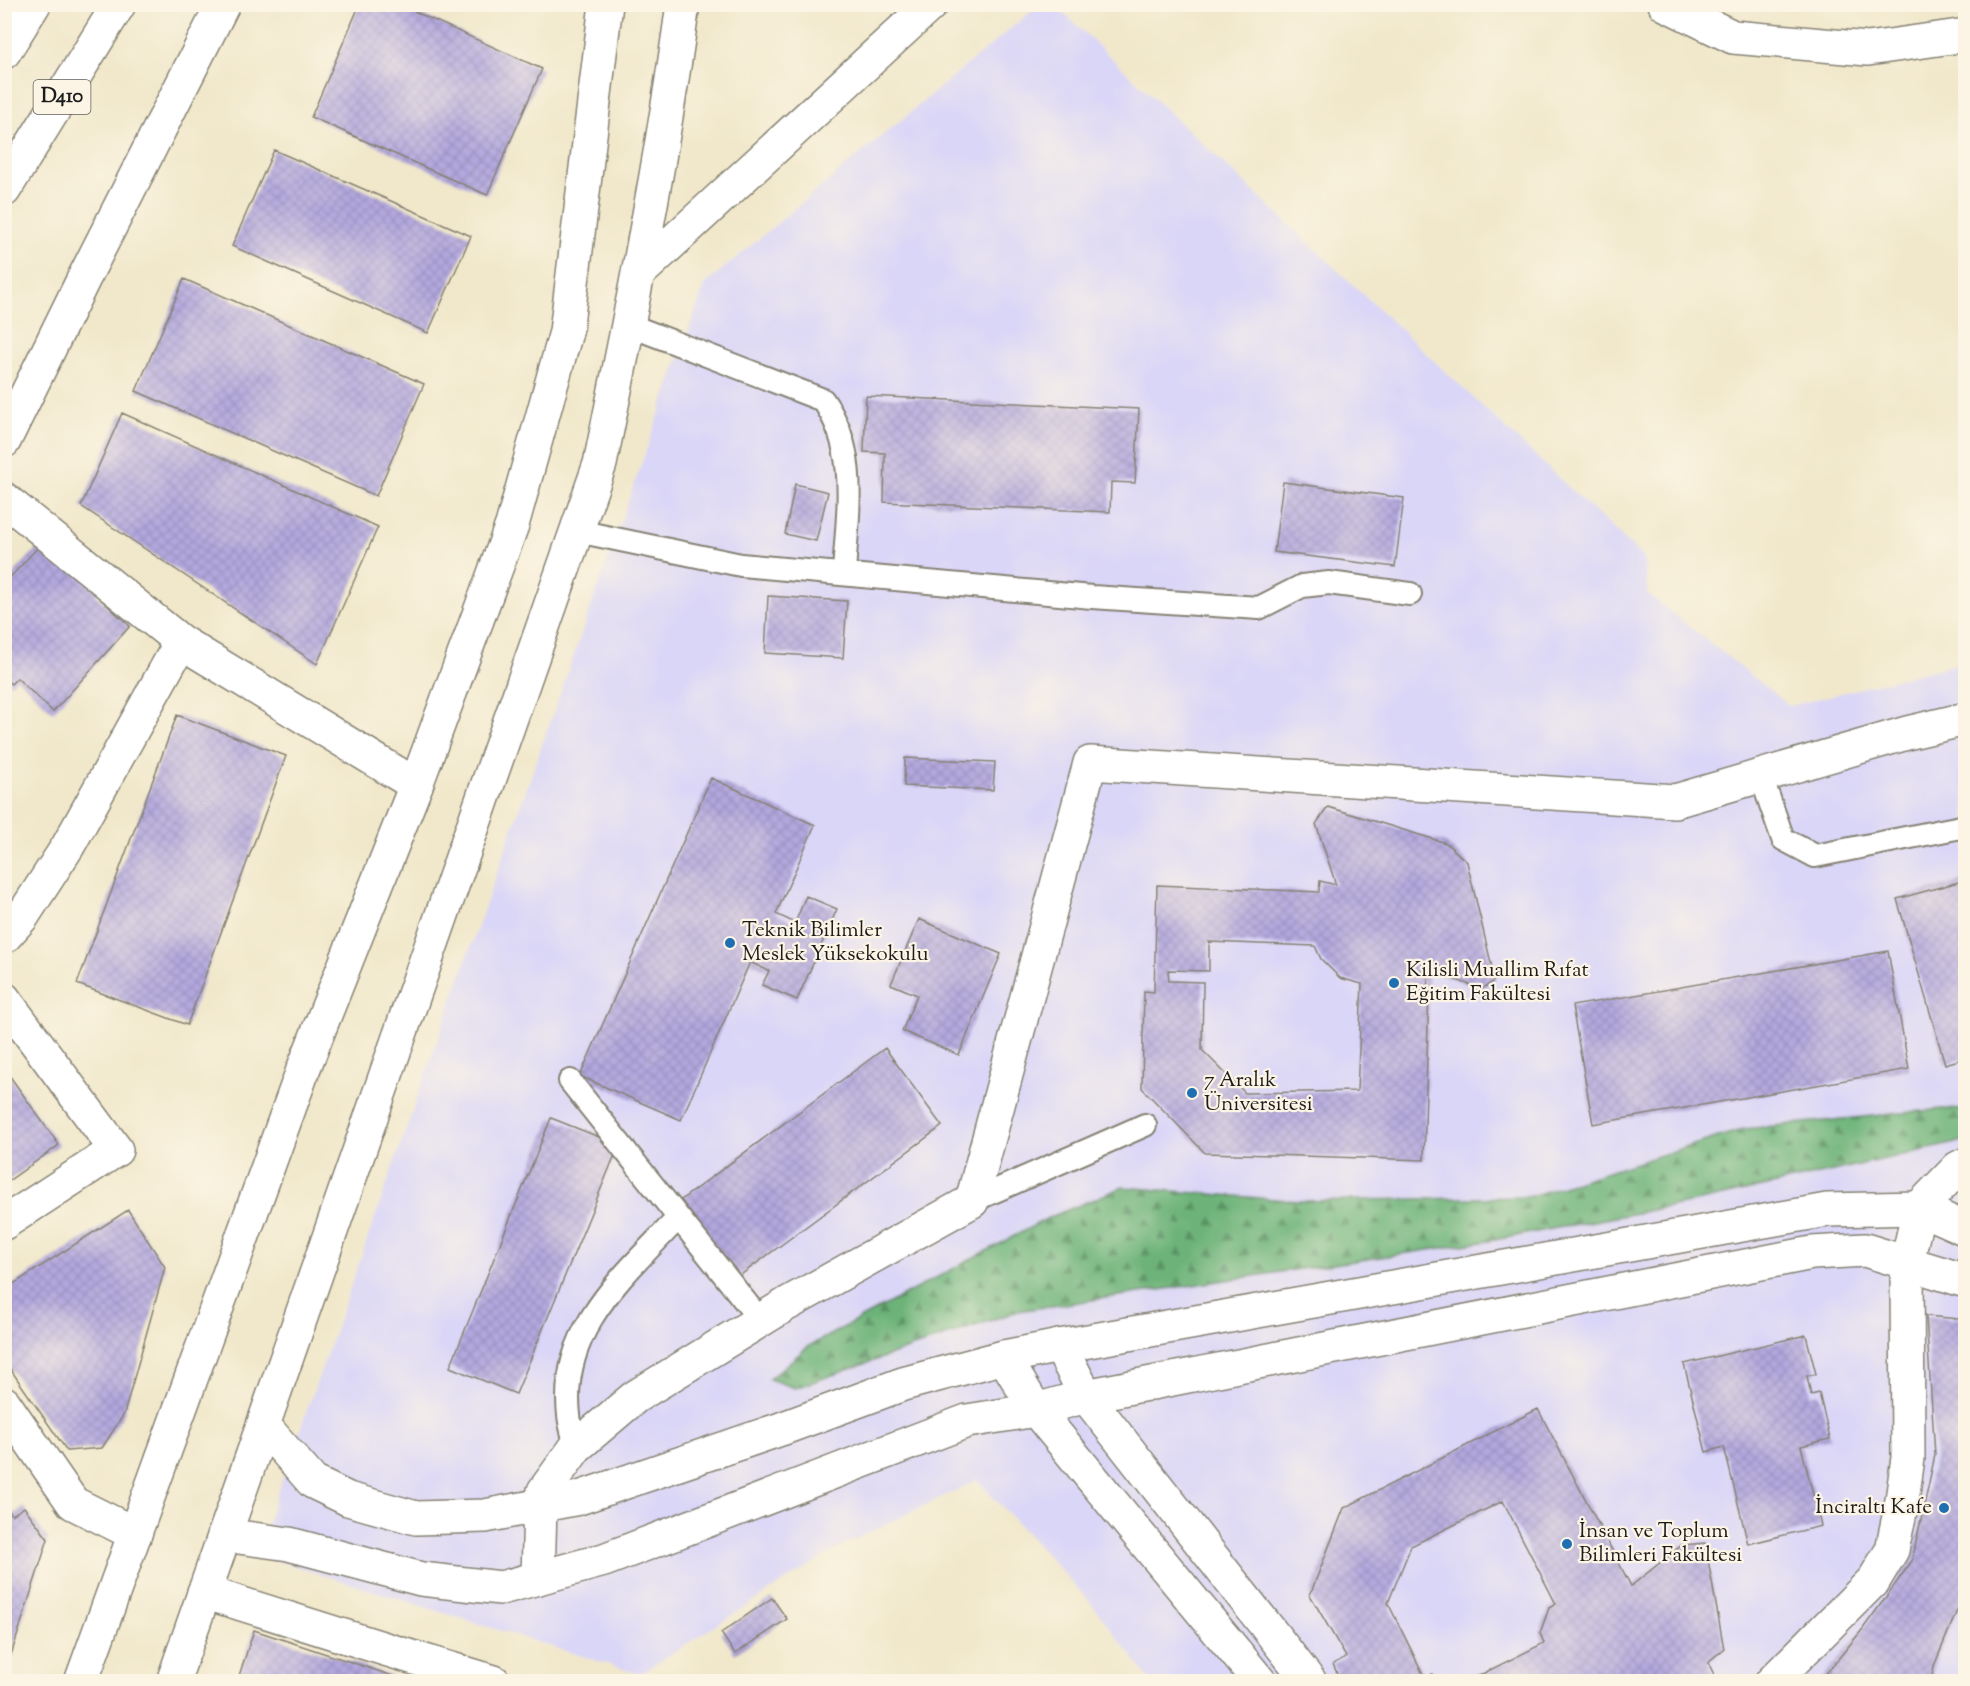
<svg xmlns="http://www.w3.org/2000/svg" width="1970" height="1686" viewBox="0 0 1970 1686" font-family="'Sorts Mill Goudy',serif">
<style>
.built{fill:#dad6f7}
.forest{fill:url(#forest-firs);stroke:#44684a;stroke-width:1.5}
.building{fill:url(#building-cross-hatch);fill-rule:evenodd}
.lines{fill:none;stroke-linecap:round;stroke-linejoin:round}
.lane-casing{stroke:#868274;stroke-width:26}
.street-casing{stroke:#868274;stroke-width:36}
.secondary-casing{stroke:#868274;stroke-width:36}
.highway-casing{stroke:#868274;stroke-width:36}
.lane{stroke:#fff;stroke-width:22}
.street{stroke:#fff;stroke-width:33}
.secondary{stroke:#fff;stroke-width:33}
.highway{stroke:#fff;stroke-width:33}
.poi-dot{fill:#1f6fb2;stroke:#fcf5e5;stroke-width:2}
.labels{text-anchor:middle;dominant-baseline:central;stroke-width:4.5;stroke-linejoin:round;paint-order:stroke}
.shield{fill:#fcf5e5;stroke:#5f5d58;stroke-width:1.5}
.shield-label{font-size:20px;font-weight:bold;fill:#1c1c1c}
.poi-label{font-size:21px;fill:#1c1c1c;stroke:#fcf5e5;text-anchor:start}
</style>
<defs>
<pattern id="forest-firs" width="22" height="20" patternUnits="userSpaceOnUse" patternTransform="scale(1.5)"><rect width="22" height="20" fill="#6db379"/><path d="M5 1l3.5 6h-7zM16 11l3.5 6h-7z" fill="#599162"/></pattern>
<pattern id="building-cross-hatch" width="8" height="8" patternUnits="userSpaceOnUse" patternTransform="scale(1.5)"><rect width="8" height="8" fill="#b3a8de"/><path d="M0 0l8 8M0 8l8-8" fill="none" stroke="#9990be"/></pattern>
</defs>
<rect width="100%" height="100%" fill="#fcf5e5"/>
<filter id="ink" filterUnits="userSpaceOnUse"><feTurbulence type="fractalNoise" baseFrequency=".0167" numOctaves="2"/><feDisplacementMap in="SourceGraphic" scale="12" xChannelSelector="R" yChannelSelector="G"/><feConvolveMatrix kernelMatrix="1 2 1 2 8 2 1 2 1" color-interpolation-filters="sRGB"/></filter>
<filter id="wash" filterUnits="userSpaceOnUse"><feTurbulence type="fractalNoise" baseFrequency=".008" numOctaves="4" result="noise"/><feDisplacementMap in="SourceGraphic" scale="24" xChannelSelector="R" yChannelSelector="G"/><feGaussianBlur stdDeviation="1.35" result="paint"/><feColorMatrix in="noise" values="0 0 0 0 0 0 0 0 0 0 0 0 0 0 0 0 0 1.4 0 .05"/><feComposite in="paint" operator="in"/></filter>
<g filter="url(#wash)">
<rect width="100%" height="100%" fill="#f1e8cb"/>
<!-- built -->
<path class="built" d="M 1039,5 L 1055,5 L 1644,558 L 1648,594 L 1790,706 L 1965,662 L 1965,1681 L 1151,1681 L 1091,1603 L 977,1480 L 841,1546 L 639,1674 L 256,1554 L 705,284 Z"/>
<!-- forest -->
<path class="forest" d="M 1942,1109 L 1965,1110 L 1965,1141 L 1705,1200 L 1489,1241 L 1018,1311 L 795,1388 L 769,1379 L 809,1346 L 1048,1218 L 1123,1187 L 1300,1201 L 1528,1197 L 1744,1129 Z"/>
<g id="blocks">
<!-- building -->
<path class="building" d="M 360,4 L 398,4 L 542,69 L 487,195 L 311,117 Z
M 274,150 L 471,236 L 428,333 L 232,246 Z
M 184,279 L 424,384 L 376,496 L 136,391 Z
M 866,396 L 1139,409 L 1135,483 L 1111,482 L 1110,512 L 884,502 L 885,453 L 864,452 Z
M 122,413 L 378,527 L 317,664 L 81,506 Z
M 1283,482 L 1404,498 L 1395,567 L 1274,552 Z
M 795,484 L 828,492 L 816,541 L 785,534 Z
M 40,545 L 100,590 L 96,595 L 130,626 L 53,712 L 17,678 L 11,684 L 4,678 L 4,584 Z
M 768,596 L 847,601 L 843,658 L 765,653 Z
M 177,715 L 286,756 L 187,1025 L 77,984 Z
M 905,758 L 995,762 L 993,790 L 904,786 Z
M 711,778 L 815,825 L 776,914 L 795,923 L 806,896 L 837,909 L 797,1000 L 762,985 L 769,971 L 750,962 L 681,1120 L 580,1076 Z
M 1328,807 L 1446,843 L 1467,862 L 1495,980 L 1482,989 L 1427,970 L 1429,989 L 1424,1160 L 1205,1153 L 1142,1088 L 1144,991 L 1154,992 L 1157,885 L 1319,892 L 1320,881 L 1336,885 L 1316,824 ZM 1209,942 L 1315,946 L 1321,959 L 1340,978 L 1362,984 L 1357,1091 L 1245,1093 L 1202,1050 L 1203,982 L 1169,981 L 1168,970 L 1209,971 Z
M 1966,880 L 1966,1058 L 1945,1064 L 1897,899 Z
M 919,919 L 1001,954 L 959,1055 L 902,1031 L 917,995 L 891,984 Z
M 1888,951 L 1909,1069 L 1593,1124 L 1572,1006 Z
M 885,1048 L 942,1126 L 738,1277 L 681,1200 Z
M 4,1068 L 59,1145 L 4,1184 Z
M 551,1118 L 619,1145 L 516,1394 L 450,1367 Z
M 128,1210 L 165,1267 L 124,1414 L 102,1448 L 67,1451 L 4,1360 L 4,1290 Z
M 1926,1316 L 1960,1319 L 1966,1322 L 1966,1589 L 1934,1666 L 1931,1682 L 1819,1682 L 1862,1630 L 1912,1561 L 1935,1455 Z
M 1806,1335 L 1816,1374 L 1807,1376 L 1811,1395 L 1819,1393 L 1830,1439 L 1801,1446 L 1821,1526 L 1748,1544 L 1724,1447 L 1706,1452 L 1684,1364 Z
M 1538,1409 L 1631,1586 L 1682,1545 L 1705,1543 L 1724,1649 L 1708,1662 L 1716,1679 L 1714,1682 L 1466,1682 L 1544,1643 L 1540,1633 L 1549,1608 L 1556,1604 L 1503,1501 L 1411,1546 L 1388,1603 L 1426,1680 L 1432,1674 L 1436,1682 L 1341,1682 L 1333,1664 L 1346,1657 L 1310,1595 L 1344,1508 Z
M 4,1505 L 12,1515 L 24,1507 L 48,1539 L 5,1674 Z
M 772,1598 L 787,1619 L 735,1654 L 721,1633 Z
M 254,1630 L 393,1676 L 391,1682 L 237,1682 Z"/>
</g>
</g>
<g filter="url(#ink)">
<use href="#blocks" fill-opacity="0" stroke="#868274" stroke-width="1.5"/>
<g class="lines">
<!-- lane casing -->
<g class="lane-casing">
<path id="lane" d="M 629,325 L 823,400 C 860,453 847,513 844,574
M 577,531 L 741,565 L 1092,597 L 1259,608 L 1302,586 L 1329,583 L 1410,594
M 1761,776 L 1783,839 L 1815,856 L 1966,826
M 570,1081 L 760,1320
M 972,1201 L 1145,1125
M 576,1447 C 574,1437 570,1426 569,1415 C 559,1328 625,1275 678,1218"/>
</g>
<!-- street casing -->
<g class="street-casing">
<path id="street" d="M 4,441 L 83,280 L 223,4
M 4,499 L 181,642 L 416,785
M 4,937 L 22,917 L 68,846 L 181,642
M 4,999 L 116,1150 L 4,1223
M 1060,1346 L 1086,1396 L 1310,1682
M 1004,1357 L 1036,1410 L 1260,1682
M 4,1403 L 73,1503 L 135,1534
M 538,1578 L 540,1506 L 544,1491 L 576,1447 L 635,1397 L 787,1304 L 972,1201 L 1090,763 L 1675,801 L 1907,733 L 1966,719
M 204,1592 L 385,1649 L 494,1682
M 1772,1682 L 1874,1580 L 1892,1550 L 1901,1507 L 1908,1458 L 1907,1263 L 1919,1208 L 1958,1168 L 1966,1164"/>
</g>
<!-- secondary casing -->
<g class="secondary-casing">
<path id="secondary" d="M 1665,4 L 1733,37 L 1868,49 L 1966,35
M 640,272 L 931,4
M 263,1425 L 313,1482 L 348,1499 L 416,1518 L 485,1516 L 579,1498 L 781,1429 L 903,1384 L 1004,1357 L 1060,1346 L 1827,1210 L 1919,1208 L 1966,1229
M 224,1535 L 289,1544 L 421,1579 L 501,1588 L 604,1560 L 967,1421 L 1036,1410 L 1086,1396 L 1812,1253 L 1865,1250 L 1966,1281
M 81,1682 L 303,1070 L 416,785 L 512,525 L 566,332 L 606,4
M 173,1682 L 600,464 C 631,312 662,159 683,4"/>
</g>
<!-- highway casing -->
<g class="highway-casing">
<path id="highway" d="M 4,52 L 34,4
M 4,190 L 119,4"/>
</g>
<!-- lane -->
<use href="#lane" class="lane"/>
<!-- street -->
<use href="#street" class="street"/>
<!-- secondary -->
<use href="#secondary" class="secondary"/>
<!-- highway -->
<use href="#highway" class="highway"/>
</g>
</g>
<!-- markers -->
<g class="poi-dot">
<circle cx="730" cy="943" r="6"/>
<circle cx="1394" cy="983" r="6"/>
<circle cx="1192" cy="1093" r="6"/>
<circle cx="1944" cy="1508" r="6"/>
<circle cx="1567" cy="1544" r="6"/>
</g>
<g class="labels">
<!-- shield labels -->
<rect class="shield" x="33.5" y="80" width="57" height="34" rx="4.5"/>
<g class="shield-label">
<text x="62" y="97">D410</text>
</g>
<!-- poi labels -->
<g class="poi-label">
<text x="742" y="931">Teknik Bilimler<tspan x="742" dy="24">Meslek Yüksekokulu</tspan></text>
<text x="1406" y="971">Kilisli Muallim Rıfat<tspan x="1406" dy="24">Eğitim Fakültesi</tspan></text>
<text x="1204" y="1081">7 Aralık<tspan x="1204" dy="24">Üniversitesi</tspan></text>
<text x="1932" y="1508" text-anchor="end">İnciraltı Kafe</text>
<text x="1579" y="1532">İnsan ve Toplum<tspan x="1579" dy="24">Bilimleri Fakültesi</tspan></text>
</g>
</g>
<!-- margin -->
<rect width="1970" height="1686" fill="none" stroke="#fcf5e5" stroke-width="24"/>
</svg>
